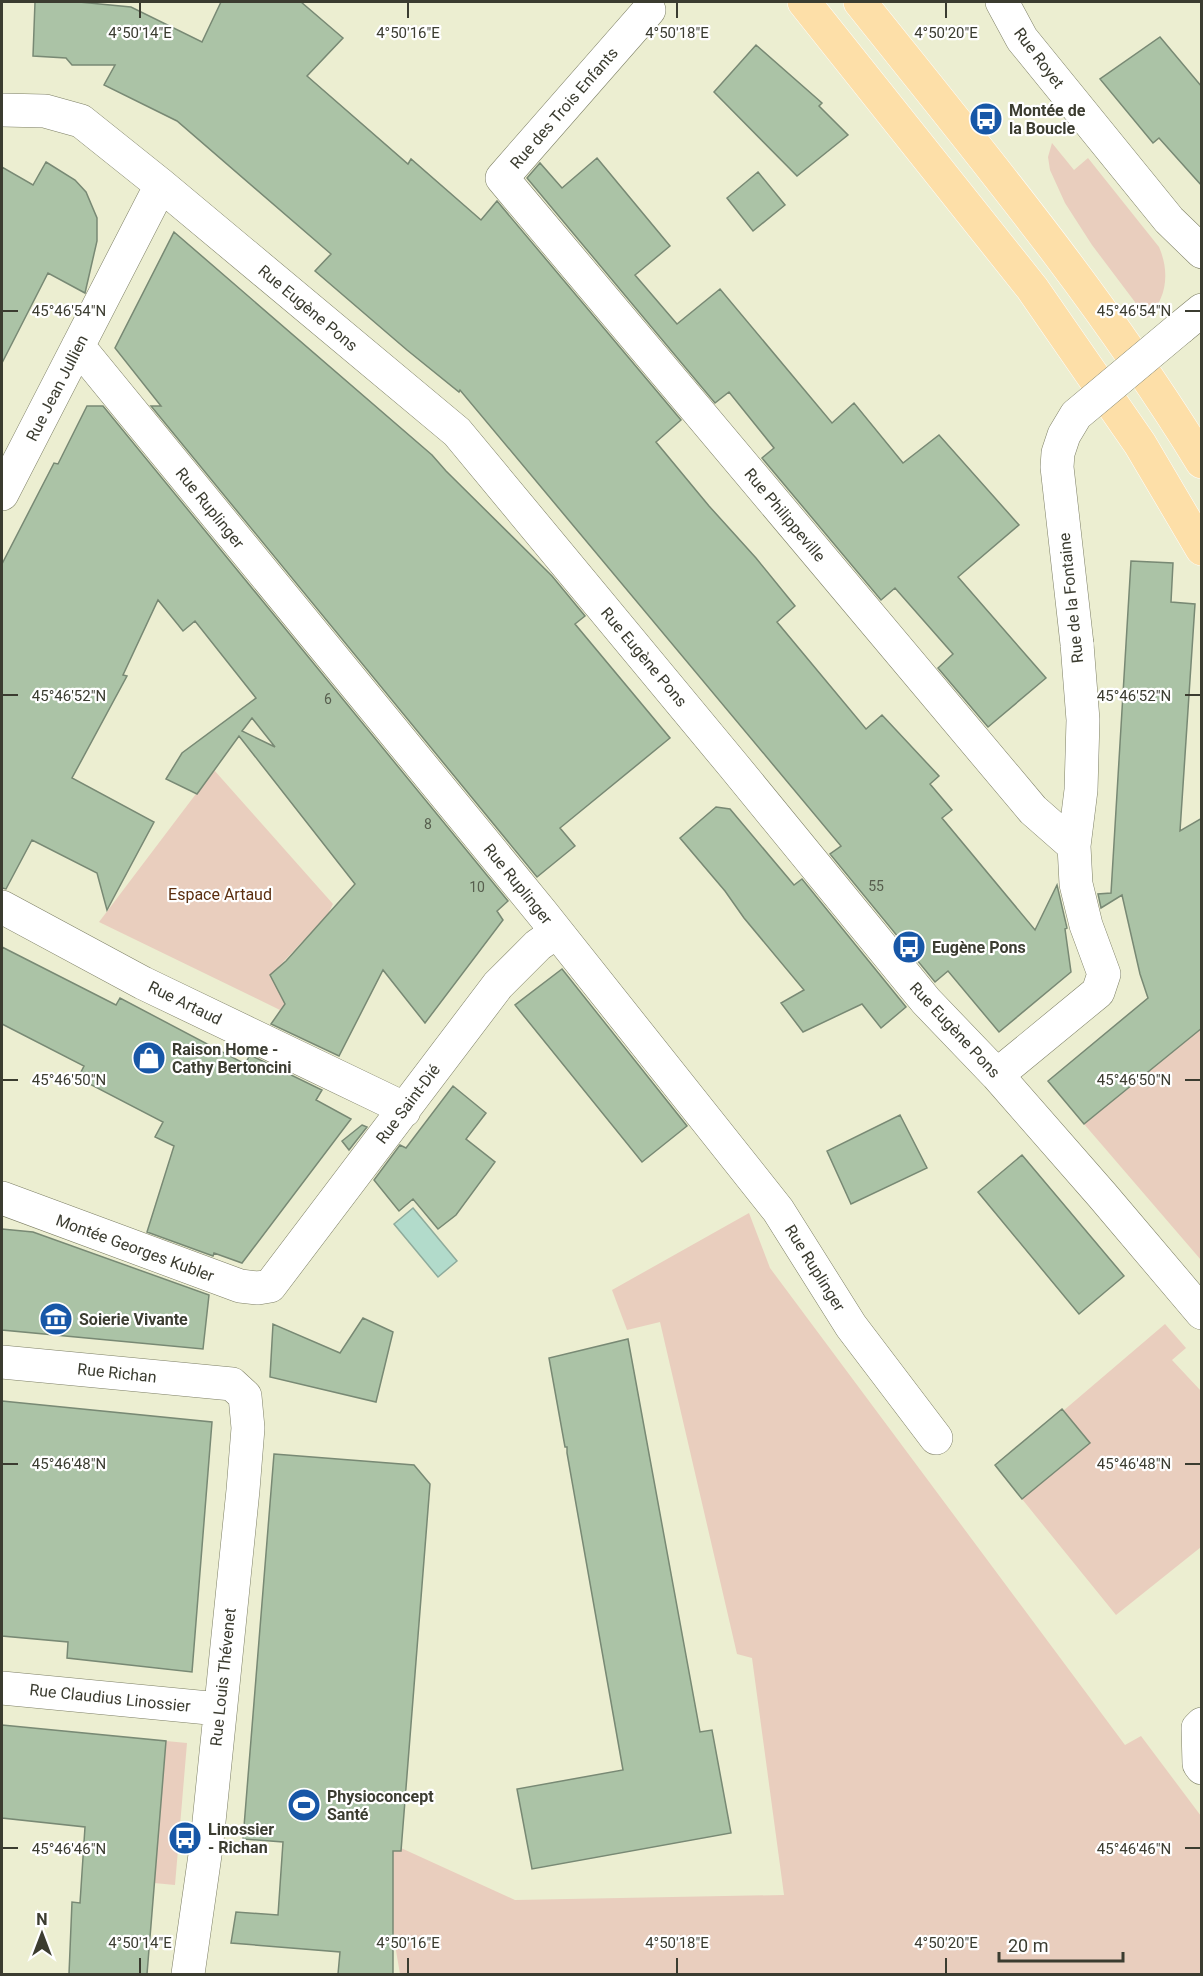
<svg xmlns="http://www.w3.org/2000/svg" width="1203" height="1976" viewBox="0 0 1203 1976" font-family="Roboto,sans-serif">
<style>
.green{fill:#e9cebe}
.water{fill:#b2dbcb;stroke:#8eab9c;stroke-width:1.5}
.building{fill:#abc3a6;stroke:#788974;stroke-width:1.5;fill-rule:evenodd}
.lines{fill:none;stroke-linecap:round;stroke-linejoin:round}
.minor-casing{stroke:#7d7f65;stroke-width:34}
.major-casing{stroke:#fff;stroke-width:34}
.minor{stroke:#fff;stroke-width:33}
.major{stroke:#fddfa8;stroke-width:33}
.minor-bridge-casing{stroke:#7d7f65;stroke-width:34;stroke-linecap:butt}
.minor-bridge{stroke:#fff;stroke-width:33}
.ticks{fill:none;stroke:#3b3c30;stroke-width:2}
.labels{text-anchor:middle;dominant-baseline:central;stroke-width:4.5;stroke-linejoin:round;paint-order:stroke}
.number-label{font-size:14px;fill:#575e4e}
.street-label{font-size:16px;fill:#3b3c30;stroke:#fff}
.poi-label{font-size:16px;font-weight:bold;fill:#3b3c30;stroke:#fff;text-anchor:start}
.park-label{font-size:16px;fill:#5b2e0e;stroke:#fff}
.ticks-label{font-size:15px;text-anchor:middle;fill:#3b3c30;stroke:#fff;stroke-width:4.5;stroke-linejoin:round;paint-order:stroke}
</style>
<rect width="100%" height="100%" fill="#eceed1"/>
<!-- green -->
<path class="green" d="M 1052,143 L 1074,170 L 1088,158 L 1159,247 C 1170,272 1167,299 1147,318 L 1092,245 L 1065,203 L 1050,170 L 1048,157 Z
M 214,770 L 333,904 L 328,914 L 273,973 C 272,985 279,991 289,998 L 280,1010 L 99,922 Z
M 1201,1028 L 1201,1260 L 1084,1124 Z
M 749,1213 L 770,1268 L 1125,1745 L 1141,1736 L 1201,1816 L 1201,1974 L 400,1974 L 393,1933 L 388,1851 L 401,1848 L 515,1900 L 784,1895 L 752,1658 L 737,1654 L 660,1322 L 627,1330 L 612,1290 Z
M 1165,1324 L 1186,1348 L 1172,1360 L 1201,1391 L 1201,1547 L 1116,1615 L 1022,1499 L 1063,1411 Z
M 166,1741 L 187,1743 L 175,1885 L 154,1883 Z"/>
<!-- water -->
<path class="water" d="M 413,1208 L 457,1261 L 438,1277 L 394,1224 Z"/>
<!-- building -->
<path class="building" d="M 35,2 L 79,2 L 131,7 L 202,42 L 221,2 L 301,2 L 343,38 L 307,76 L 408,164 L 411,159 L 481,220 L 497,201 L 681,420 L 656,442 L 709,506 L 756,558 L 795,606 L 777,622 L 866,729 L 882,715 L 939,776 L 930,784 L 952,810 L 942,818 L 1035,930 L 1057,885 L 1067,928 L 1065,929 L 1071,972 L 999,1032 L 948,971 L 935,982 L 830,854 L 841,846 L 460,390 L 459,392 L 407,350 L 315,271 L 331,254 L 177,121 L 104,85 L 115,65 L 72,65 L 66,58 L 33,56 Z
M 1160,37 L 1202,87 L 1202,186 L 1159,138 L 1153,143 L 1100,79 Z
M 756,45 L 822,103 L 819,106 L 848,135 L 797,176 L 714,92 Z
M 597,158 L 670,246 L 635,275 L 677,324 L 720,289 L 832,423 L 854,403 L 903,463 L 939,435 L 1019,525 L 958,577 L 1046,678 L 988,727 L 938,668 L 953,654 L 895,588 L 881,600 L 762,458 L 774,448 L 729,392 L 715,403 L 527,178 L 540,163 L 562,188 Z
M 46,162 L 75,180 L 86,192 L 97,218 L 97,241 L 85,293 L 48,273 L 2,363 L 2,167 L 33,185 Z
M 758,172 L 785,205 L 753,231 L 727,198 Z
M 174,232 L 432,455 L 446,471 L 552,576 L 585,616 L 575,624 L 670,738 L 560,828 L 575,846 L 537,877 L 151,406 L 161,406 L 115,348 Z
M 87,406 L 103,406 L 508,901 L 497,911 L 503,920 L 425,1023 L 383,970 L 339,1056 L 271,1024 L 285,1004 L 270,975 L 286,961 L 355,884 L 239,736 L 197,794 L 166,779 L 182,753 L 256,698 L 195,621 L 183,631 L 158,600 L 123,675 L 127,676 L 72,778 L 154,822 L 107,910 L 97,873 L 32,840 L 6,889 L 2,888 L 2,564 L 54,463 L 58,464 ZM 252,718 L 275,747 L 242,731 Z
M 1131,561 L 1173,563 L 1171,602 L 1195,604 L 1180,831 L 1202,818 L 1202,1028 L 1084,1124 L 1048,1081 L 1148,998 L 1140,974 L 1122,895 L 1101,908 L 1098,894 L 1111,893 Z
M 716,807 L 730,809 L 794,885 L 802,879 L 906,1007 L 881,1028 L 862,1004 L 803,1032 L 781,1003 L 804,990 L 744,918 L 725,891 L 680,838 Z
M 2,947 L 116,1005 L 120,998 L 245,1064 L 250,1055 L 322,1090 L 316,1100 L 351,1119 L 242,1263 L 214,1253 L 213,1256 L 147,1232 L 174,1146 L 155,1137 L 163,1122 L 78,1078 L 84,1066 L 2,1024 Z
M 562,969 L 687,1126 L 642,1162 L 515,1005 Z
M 453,1086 L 486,1113 L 466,1139 L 495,1162 L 456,1215 L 438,1229 L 413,1199 L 399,1211 L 374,1180 L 400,1145 L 406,1148 Z
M 900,1115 L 927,1168 L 851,1204 L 827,1151 Z
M 362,1125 L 367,1127 L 349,1150 L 342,1141 Z
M 1022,1155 L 1124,1276 L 1079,1314 L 978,1192 Z
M 2,1229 L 33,1232 L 209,1295 L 203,1349 L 2,1330 Z
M 363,1318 L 393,1332 L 376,1402 L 270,1377 L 273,1324 L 340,1353 Z
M 628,1339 L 700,1732 L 712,1730 L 731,1833 L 532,1869 L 517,1789 L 623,1770 L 567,1453 L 567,1447 L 565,1447 L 549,1358 Z
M 2,1401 L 212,1422 L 192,1672 L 67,1658 L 68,1642 L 2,1636 Z
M 1062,1409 L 1090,1443 L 1022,1499 L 995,1465 Z
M 274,1454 L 414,1465 L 430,1484 L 401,1851 L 393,1851 L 393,1974 L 338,1974 L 340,1952 L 231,1943 L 236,1912 L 278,1915 L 283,1842 L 243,1839 Z
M 2,1725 L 166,1741 L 147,1974 L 69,1974 L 72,1902 L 80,1903 L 85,1827 L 2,1818 Z"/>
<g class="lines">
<!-- minor casing -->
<g class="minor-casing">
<path id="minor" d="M 1002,2 L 1022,39 L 1169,220 L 1202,252
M 649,10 L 502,178 L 1033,810 L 1074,846
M 2,110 L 45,111 L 81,121 L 161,185 L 457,432 L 733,765 L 926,1001 L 997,1075 L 1102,1195 L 1202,1313
M 1180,328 L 1202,310
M 78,346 L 542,913 L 778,1210 L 851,1326 L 936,1438
M 2,494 L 161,185
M 2,907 L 143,983 L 393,1103 L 404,1111
M 997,1075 L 1098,992 L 1104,974 L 1086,925 L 1076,884 L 1074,846 L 1081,790 L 1083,720 L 1077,644
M 2,1198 L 240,1286 L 258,1288 L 270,1286 L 498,985 L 538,945 L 557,932
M 2,1362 L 232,1384 L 245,1396 L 248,1428 L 243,1490 L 207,1841 L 188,1974
M 2,1688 L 219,1709
M 1202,1724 L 1198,1728 L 1199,1764 L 1202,1768"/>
</g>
<!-- major casing -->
<g class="major-casing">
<path id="major" d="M 804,2 L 1032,288 L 1140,444 L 1202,549
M 860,2 C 979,151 1102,299 1202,462"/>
</g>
<!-- minor -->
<use href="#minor" class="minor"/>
<!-- major -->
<use href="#major" class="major"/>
<!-- minor-bridge casing -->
<g class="minor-bridge-casing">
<path id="minor-bridge" d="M 1077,644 L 1057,467 L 1058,453 L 1064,435 L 1076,415 L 1180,328"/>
</g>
<!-- minor-bridge -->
<use href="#minor-bridge" class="minor-bridge"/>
</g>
<!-- ticks -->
<path class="ticks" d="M 140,3 L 140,18M 408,3 L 408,18M 677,3 L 677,18M 946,3 L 946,18M 3,311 L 18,311M 1185,311 L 1200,311M 3,695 L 18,695M 1185,695 L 1200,695M 3,1080 L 18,1080M 1185,1080 L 1200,1080M 3,1464 L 18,1464M 1185,1464 L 1200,1464M 3,1848 L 18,1848M 1185,1848 L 1200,1848M 140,1958 L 140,1973M 408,1958 L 408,1973M 677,1958 L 677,1973M 946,1958 L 946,1973"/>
<!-- icons -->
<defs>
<g id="bus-disc" transform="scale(1.725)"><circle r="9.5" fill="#1757a7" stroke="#fff"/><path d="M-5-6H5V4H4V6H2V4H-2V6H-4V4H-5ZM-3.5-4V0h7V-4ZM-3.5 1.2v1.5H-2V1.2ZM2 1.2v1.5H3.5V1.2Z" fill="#fff"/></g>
<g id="shop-disc" transform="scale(1.725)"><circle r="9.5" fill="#1757a7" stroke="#fff"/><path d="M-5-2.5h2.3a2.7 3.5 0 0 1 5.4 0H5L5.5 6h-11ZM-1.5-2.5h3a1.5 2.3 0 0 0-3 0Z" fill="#fff"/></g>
<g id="museum-disc" transform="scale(1.725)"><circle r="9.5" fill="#1757a7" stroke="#fff"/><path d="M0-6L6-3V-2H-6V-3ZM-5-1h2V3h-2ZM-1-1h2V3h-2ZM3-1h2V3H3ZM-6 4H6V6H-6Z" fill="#fff"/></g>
<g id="stadium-disc" transform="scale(1.725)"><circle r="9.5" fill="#1757a7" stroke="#fff"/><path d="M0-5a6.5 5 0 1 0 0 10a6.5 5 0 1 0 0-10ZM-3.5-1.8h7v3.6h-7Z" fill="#fff"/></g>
</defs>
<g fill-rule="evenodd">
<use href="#bus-disc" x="986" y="119"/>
<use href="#bus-disc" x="909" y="947"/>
<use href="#shop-disc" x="149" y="1058"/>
<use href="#museum-disc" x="56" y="1319"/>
<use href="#stadium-disc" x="304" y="1805"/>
<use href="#bus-disc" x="185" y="1838"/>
</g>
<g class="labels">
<!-- number labels -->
<g class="number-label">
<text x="328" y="699">6</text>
<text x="428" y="824">8</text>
<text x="876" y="886">55</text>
<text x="477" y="887">10</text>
</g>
<!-- street labels -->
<g class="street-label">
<text transform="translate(1039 58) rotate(53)">Rue Royet</text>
<text transform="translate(564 108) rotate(-49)">Rue des Trois Enfants</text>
<text transform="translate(308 308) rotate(40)">Rue Eugène Pons</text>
<text transform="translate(57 388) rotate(-63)">Rue Jean Jullien</text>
<text transform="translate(210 508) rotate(51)">Rue Ruplinger</text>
<text transform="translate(785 515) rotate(50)">Rue Philippeville</text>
<text transform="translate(1071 598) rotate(-96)">Rue de la Fontaine</text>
<text transform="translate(644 657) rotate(50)">Rue Eugène Pons</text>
<text transform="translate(518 884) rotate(51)">Rue Ruplinger</text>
<text transform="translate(185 1003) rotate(26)">Rue Artaud</text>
<text transform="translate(955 1030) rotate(47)">Rue Eugène Pons</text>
<text transform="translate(408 1104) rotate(-53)">Rue Saint-Dié</text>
<text transform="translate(135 1248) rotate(20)">Montée Georges Kubler</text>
<text transform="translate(815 1268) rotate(58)">Rue Ruplinger</text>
<text transform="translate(117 1373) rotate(6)">Rue Richan</text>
<text transform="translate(223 1677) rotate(-84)">Rue Louis Thévenet</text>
<text transform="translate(110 1698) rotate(6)">Rue Claudius Linossier</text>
</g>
<!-- poi labels -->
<g class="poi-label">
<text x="1009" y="110">Montée de<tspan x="1009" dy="18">la Boucle</tspan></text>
<text x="932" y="947">Eugène Pons</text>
<text x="172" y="1049">Raison Home -<tspan x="172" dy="18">Cathy Bertoncini</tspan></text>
<text x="79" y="1319">Soierie Vivante</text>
<text x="327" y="1796">Physioconcept<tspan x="327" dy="18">Santé</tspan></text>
<text x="208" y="1829">Linossier<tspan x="208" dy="18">- Richan</tspan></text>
</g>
<!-- park labels -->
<g class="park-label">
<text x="220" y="894">Espace Artaud</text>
</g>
</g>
<g class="ticks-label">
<text x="140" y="38">4°50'14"E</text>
<text x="408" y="38">4°50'16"E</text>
<text x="677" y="38">4°50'18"E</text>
<text x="946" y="38">4°50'20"E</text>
<text x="69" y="316">45°46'54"N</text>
<text x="1134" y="316">45°46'54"N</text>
<text x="69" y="701">45°46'52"N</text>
<text x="1134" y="701">45°46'52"N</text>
<text x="69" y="1085">45°46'50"N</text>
<text x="1134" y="1085">45°46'50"N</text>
<text x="69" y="1469">45°46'48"N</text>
<text x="1134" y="1469">45°46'48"N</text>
<text x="69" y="1854">45°46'46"N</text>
<text x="1134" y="1854">45°46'46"N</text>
<text x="140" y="1948">4°50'14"E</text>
<text x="408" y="1948">4°50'16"E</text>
<text x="677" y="1948">4°50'18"E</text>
<text x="946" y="1948">4°50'20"E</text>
</g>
<!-- border -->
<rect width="1203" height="1976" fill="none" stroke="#3b3c30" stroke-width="6"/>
<!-- north arrow -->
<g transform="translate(42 1934)" stroke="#ffffff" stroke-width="4.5" paint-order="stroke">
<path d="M0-4.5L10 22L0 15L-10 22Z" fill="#3b3c30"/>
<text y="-9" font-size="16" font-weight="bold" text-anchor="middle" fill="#3b3c30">N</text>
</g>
<!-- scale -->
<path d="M999 1952v9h124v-9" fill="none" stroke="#3b3c30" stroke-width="3"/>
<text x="1008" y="1952" font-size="18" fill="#3b3c30" stroke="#ffffff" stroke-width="4.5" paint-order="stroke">20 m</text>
</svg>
